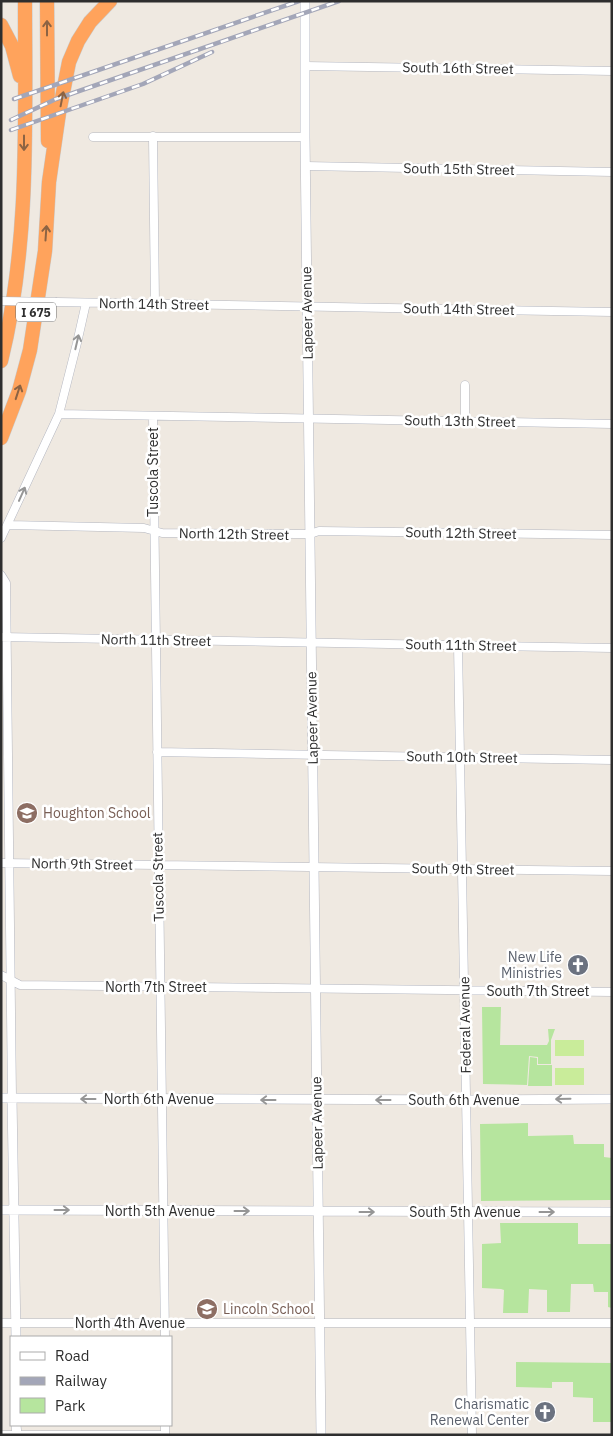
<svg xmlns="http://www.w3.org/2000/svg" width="613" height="1436" viewBox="0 0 613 1436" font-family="'IBM Plex Sans',sans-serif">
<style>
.green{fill:#b6e59e}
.pitch{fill:#c9ec9a}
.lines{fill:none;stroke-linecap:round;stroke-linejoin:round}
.minor-casing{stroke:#b4b7c1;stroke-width:9}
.tertiary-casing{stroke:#b4b7c1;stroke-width:10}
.motorway-casing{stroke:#c9c9c9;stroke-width:15}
.minor{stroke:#fff;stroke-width:8}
.tertiary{stroke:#fff;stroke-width:9}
.motorway{stroke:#ffa35c;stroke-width:14}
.rail-casing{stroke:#a3a6b8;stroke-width:4.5}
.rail{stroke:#fff;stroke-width:2.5;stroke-dasharray:8;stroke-linecap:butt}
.minor-bridge-casing{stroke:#b4b7c1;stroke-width:9;stroke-linecap:butt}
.minor-bridge{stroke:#fff;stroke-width:8}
.oneway{stroke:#8c6343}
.oneway2{stroke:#969696}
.labels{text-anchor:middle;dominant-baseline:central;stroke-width:5;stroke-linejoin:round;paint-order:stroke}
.shield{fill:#fff;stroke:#6d6d6d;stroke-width:1}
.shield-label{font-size:12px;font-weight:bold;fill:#2e2e2e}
.street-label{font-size:14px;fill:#2e2e2e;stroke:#fff}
.education-label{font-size:14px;fill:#785e54;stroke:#fff;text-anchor:start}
.worship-label{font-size:14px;fill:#5b616d;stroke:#fff;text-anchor:end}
</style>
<rect width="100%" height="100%" fill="#efe9e1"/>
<!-- green -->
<path class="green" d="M 482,1007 L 501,1007 L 500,1045 L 547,1045 L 549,1041 L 548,1029 L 555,1029 L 551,1040 L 551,1064 L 538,1064 L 538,1057 L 529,1056 L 527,1085 L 483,1084 Z
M 530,1057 L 537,1058 L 537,1065 L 552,1065 L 552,1086 L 528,1086 Z
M 528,1123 L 528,1136 L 573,1135 L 574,1144 L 604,1144 L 604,1157 L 612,1158 L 612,1200 L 481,1201 L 480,1124 Z
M 500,1223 L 578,1223 L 578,1244 L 611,1244 L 612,1308 L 608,1307 L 608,1292 L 594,1292 L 593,1284 L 571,1284 L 570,1312 L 547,1312 L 547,1290 L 529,1289 L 528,1313 L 503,1313 L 504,1290 L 501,1289 L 482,1288 L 482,1244 L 501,1243 Z
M 516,1362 L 612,1363 L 612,1422 L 593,1422 L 593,1398 L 573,1397 L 573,1382 L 552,1382 L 552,1388 L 516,1387 Z"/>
<!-- pitch -->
<path class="pitch" d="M 555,1040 L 584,1040 L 584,1056 L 555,1056 Z
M 555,1068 L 584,1068 L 584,1085 L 555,1085 Z"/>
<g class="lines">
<!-- minor casing -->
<g class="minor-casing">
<path id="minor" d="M 305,66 L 612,71
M 153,136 L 155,303
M 93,137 L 305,137
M 306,166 L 612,172
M 57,302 L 612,312
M 59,414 L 612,424
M 153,416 L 165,1337
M 465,421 L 465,385
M 9,525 L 144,528 L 162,533 L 299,534 L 310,534 L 319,531 L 612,535
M 1,538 L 59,414 L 77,343 L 86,303
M 1,575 L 6,583 L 12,1098
M 1,637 L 612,648
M 458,645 L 472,1435
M 157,752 L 612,760
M 1,863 L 612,871
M 1,975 L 20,985 L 612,992
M 1,1323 L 612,1323
M 165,1425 L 165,1435
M 1,1435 L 165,1435"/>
</g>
<!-- tertiary casing -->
<g class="tertiary-casing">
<path id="tertiary" d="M 305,1 L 305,137 L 321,1435
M 1,1098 L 467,1100 L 612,1099
M 12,1098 L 16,1337
M 1,1210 L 612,1212
M 16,1425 L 17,1435"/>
</g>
<!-- motorway casing -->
<g class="motorway-casing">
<path id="motorway" d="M 47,1 L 48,141
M 1,25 L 12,46 L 20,76
M 1,361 C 30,244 25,121 25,1
M 1,438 L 19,391 L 30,350 L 45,251 L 49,182 L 59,113 L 69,62 L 78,41 L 90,22 L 110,1"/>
</g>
<!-- minor -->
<use href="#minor" class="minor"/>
<!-- tertiary -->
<use href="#tertiary" class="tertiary"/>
<!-- motorway -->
<use href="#motorway" class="motorway"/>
<!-- rail casing -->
<g class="rail-casing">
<path id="rail" d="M 14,99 L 299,1
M 11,120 L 56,99 L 339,1
M 11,130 L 143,84 L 212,52"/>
</g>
<!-- rail -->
<use href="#rail" class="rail"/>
<!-- minor-bridge casing -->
<g class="minor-bridge-casing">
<path id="minor-bridge" d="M 1,301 L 57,302"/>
</g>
<!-- minor-bridge -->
<use href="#minor-bridge" class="minor-bridge"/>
</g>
<!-- one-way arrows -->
<defs><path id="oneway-shaft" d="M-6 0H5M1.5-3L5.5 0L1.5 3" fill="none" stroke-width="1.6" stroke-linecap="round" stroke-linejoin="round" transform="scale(1.25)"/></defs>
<g class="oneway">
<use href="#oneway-shaft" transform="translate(47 28) rotate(-90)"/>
<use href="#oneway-shaft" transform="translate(62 99) rotate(-79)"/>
<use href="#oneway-shaft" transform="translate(24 143) rotate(90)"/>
<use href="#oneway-shaft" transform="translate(46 233) rotate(-86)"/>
<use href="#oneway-shaft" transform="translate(18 392) rotate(-72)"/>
</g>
<g class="oneway2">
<use href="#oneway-shaft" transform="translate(77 342) rotate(-77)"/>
<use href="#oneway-shaft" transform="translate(22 494) rotate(-66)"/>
<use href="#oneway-shaft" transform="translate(88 1099) rotate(-180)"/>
<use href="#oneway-shaft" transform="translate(563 1099) rotate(179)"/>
<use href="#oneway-shaft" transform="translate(268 1100) rotate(-180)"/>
<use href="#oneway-shaft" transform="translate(383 1100) rotate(-180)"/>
<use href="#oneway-shaft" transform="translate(62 1210)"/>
<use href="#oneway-shaft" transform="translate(242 1211)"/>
<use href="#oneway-shaft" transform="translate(367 1212)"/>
<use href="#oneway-shaft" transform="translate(547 1212)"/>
</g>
<!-- icons -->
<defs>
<g id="school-disc" transform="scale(1.125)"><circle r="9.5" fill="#8d6e63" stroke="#fff"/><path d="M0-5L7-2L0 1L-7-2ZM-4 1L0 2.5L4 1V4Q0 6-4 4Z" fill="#fff"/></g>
<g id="church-disc" transform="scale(1.125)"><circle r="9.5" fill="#6b7280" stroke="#fff"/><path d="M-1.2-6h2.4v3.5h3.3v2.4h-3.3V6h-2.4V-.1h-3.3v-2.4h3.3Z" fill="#fff"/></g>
</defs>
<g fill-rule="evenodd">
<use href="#school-disc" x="27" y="813"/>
<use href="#church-disc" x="578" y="965"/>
<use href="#school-disc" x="207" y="1309"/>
<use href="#church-disc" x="545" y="1412"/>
</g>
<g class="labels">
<!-- shield labels -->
<rect class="shield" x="16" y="302.5" width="40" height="19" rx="4"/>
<g class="shield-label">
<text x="36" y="312">I 675</text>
</g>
<!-- street labels -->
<g class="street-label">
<text transform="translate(458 68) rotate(1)">South 16th Street</text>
<text transform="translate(459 169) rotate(1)">South 15th Street</text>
<text transform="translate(154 304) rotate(1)">North 14th Street</text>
<text transform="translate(459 309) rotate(1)">South 14th Street</text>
<text transform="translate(307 313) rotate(-91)">Lapeer Avenue</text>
<text transform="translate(460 421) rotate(1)">South 13th Street</text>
<text transform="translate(153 472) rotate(-90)">Tuscola Street</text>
<text transform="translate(461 533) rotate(1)">South 12th Street</text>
<text transform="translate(234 534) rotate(1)">North 12th Street</text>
<text transform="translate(156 640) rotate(1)">North 11th Street</text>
<text transform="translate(461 645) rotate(1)">South 11th Street</text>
<text transform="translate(312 718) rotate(-91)">Lapeer Avenue</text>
<text transform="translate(462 757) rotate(1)">South 10th Street</text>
<text transform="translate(82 864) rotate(1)">North 9th Street</text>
<text transform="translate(463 869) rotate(1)">South 9th Street</text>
<text transform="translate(158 877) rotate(-91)">Tuscola Street</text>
<text x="156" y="987">North 7th Street</text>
<text x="538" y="991">South 7th Street</text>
<text transform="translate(465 1025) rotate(-91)">Federal Avenue</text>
<text x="159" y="1099">North 6th Avenue</text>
<text x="464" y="1100">South 6th Avenue</text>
<text transform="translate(317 1123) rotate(-91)">Lapeer Avenue</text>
<text x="160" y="1211">North 5th Avenue</text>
<text x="465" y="1212">South 5th Avenue</text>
<text x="130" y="1323">North 4th Avenue</text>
</g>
<!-- education labels -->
<g class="education-label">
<text x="43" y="813">Houghton School</text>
<text x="223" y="1309">Lincoln School</text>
</g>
<!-- worship labels -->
<g class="worship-label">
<text x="562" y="957">New Life<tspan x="562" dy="16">Ministries</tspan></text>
<text x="529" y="1404">Charismatic<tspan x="529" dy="16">Renewal Center</tspan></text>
</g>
</g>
<!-- border -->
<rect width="613" height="1436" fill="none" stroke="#2e2e2e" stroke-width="5"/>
<!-- legend -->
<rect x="10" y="1336" width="162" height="90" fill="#ffffff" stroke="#ababab"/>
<rect x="20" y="1352" width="25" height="8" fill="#ffffff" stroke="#ababab"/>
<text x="55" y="1361" font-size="15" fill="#2e2e2e">Road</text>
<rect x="20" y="1377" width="25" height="8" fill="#a3a6b8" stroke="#ababab"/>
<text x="55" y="1386" font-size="15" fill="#2e2e2e">Railway</text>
<rect x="20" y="1398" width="25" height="15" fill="#b6e59e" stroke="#ababab"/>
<text x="55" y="1411" font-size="15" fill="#2e2e2e">Park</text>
</svg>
